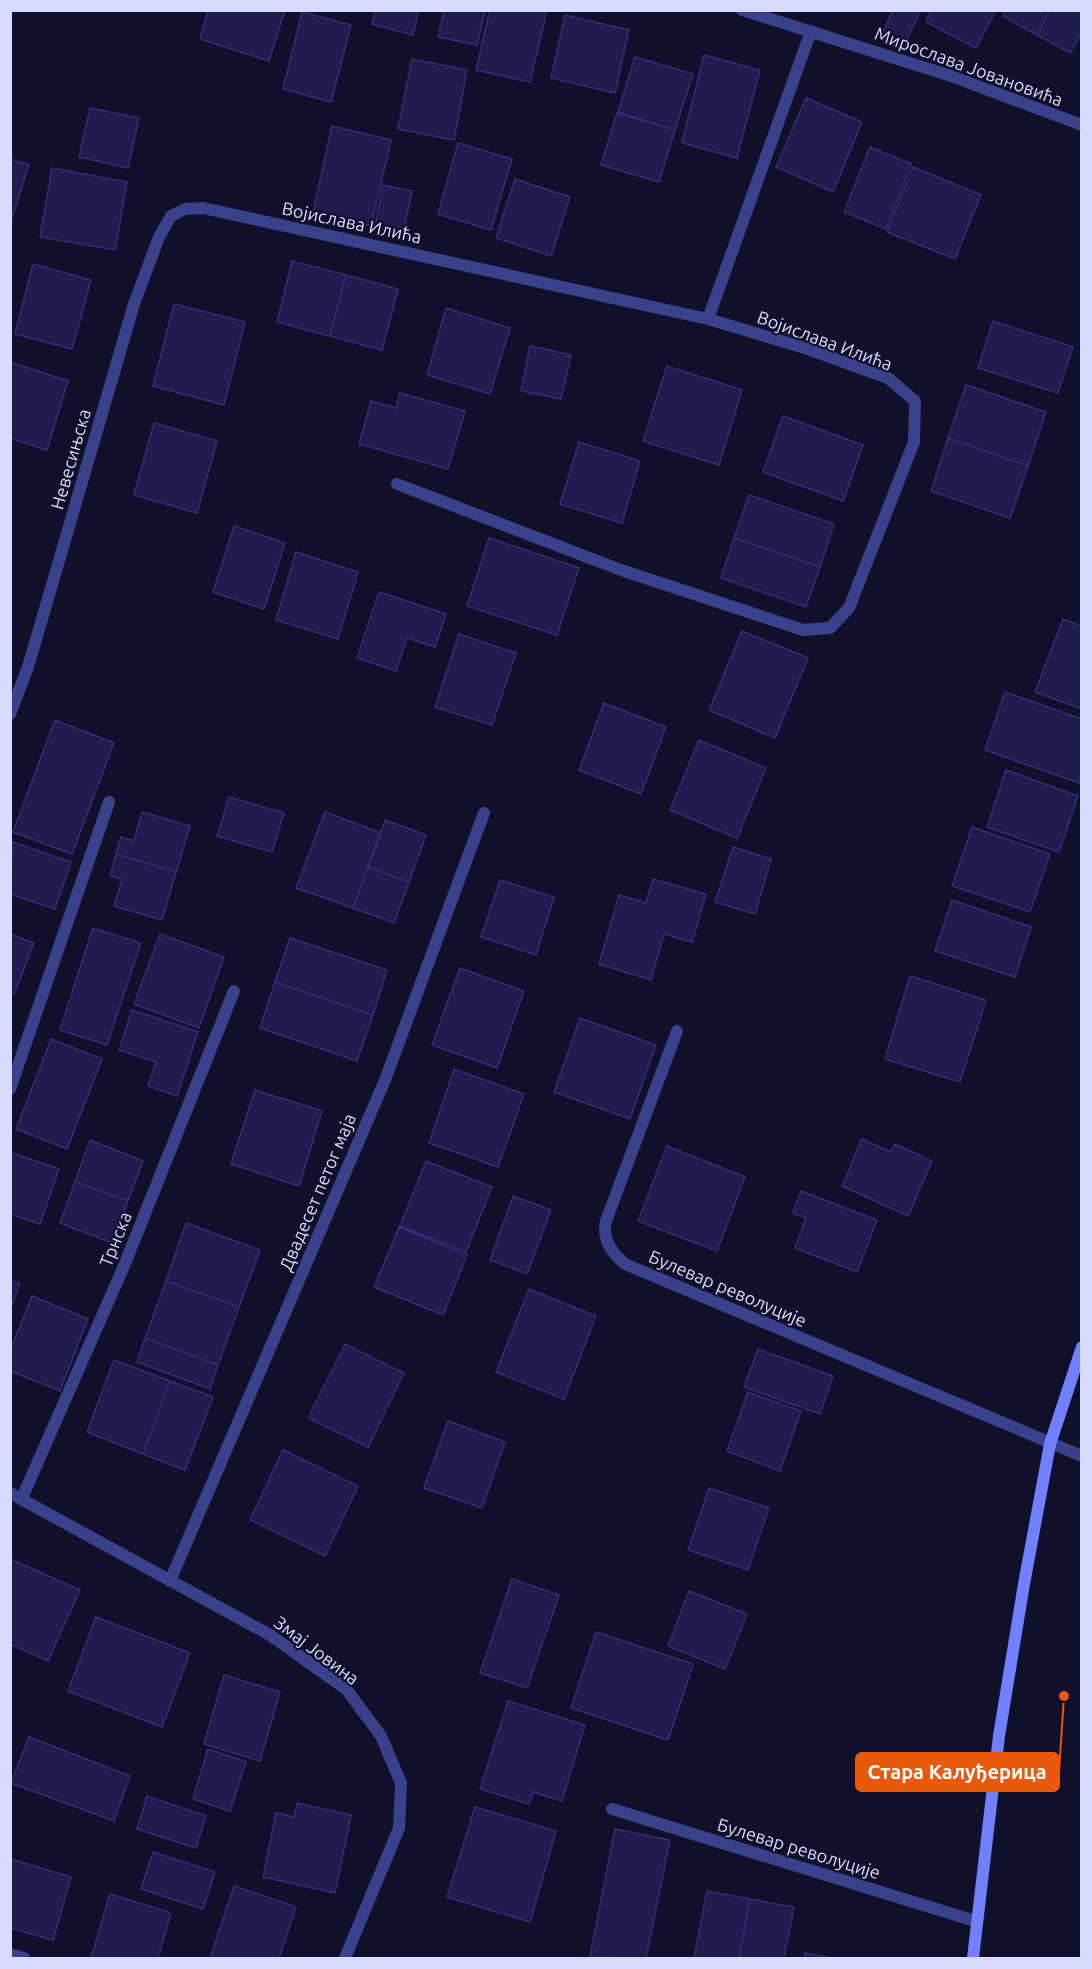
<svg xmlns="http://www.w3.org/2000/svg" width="1092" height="1969" viewBox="0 0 1092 1969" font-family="Ubuntu,sans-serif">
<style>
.building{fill:#1f1b4c;stroke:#322c79;stroke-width:1.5}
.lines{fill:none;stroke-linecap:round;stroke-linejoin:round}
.minor{stroke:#39418b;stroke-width:12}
.secondary{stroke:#7080ff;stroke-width:12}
.labels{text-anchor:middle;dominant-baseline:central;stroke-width:4.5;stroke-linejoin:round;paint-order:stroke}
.street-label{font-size:18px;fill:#d9daff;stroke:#11102b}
.leader{fill:none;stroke:#e8590c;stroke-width:2}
.callout-dot{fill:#e8590c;stroke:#11102b;stroke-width:2}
.callout{fill:#e8590c;stroke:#e8590c;stroke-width:2}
.callout-label{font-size:20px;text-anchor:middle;font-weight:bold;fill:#fff}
</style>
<rect width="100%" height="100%" fill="#11102b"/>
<!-- building -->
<path class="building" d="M 208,10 L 285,10 L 269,61 L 200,39 Z
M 375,10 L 419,10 L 413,35 L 372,24 Z
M 444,10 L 485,10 L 477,45 L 438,37 Z
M 490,10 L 547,10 L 530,82 L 476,70 Z
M 893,10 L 921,10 L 903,47 L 881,36 Z
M 931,10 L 996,10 L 976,48 L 926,22 Z
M 1006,10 L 1050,10 L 1037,35 L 1003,16 Z
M 1050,10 L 1082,10 L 1082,32 L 1070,53 L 1037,35 Z
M 302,12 L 351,25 L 331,102 L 283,89 Z
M 565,15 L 629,30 L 615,93 L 551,78 Z
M 704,55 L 760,70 L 737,158 L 682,143 Z
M 635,57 L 693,74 L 675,130 L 618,112 Z
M 412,59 L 467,70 L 454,140 L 398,129 Z
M 806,98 L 862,122 L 833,192 L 776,167 Z
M 90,108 L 139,118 L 128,168 L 79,157 Z
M 617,113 L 675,130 L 659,182 L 601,165 Z
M 332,126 L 391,140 L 371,226 L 313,212 Z
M 458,143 L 512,159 L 491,230 L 438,214 Z
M 870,147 L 911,164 L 886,229 L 844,212 Z
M 10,159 L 29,165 L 10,224 Z
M 913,167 L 981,195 L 955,259 L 887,232 Z
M 52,168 L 127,182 L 115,250 L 40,237 Z
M 515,179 L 570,197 L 551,256 L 496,238 Z
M 383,185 L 412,191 L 403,233 L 375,227 Z
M 292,261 L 346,275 L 330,336 L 277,322 Z
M 33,264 L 91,280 L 72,349 L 15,334 Z
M 346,275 L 398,289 L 382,350 L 330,336 Z
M 174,304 L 245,322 L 224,405 L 153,386 Z
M 446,308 L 510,328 L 490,394 L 427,375 Z
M 993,321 L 1073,347 L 1058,393 L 978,368 Z
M 530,346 L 571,355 L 561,399 L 521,391 Z
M 10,362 L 68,381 L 47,450 L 10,438 Z
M 667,366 L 742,390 L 719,465 L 643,441 Z
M 966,385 L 1046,412 L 1028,466 L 948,438 Z
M 400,393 L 465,411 L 448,469 L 359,444 L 371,401 L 396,408 Z
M 783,416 L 863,445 L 843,501 L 763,472 Z
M 154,423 L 217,441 L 197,513 L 134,495 Z
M 948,438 L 1028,466 L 1010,518 L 931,491 Z
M 579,442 L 640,461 L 622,523 L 560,504 Z
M 749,495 L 834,524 L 820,567 L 734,538 Z
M 234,526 L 285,543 L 264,609 L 213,592 Z
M 489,538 L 579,568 L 557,635 L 467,606 Z
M 734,538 L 820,567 L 806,607 L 721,578 Z
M 296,552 L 358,572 L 338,639 L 276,620 Z
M 379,592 L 446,614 L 435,647 L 407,638 L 396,671 L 357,658 Z
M 1063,619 L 1082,626 L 1082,709 L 1035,692 Z
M 742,631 L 808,658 L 775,738 L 709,710 Z
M 459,634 L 516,653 L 492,725 L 435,707 Z
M 1005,692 L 1082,719 L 1082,776 L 1079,783 L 985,750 Z
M 604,703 L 666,727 L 641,794 L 579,770 Z
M 55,720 L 114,743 L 72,854 L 13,832 Z
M 699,740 L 766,768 L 737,838 L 670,810 Z
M 1006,770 L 1078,796 L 1059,852 L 987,827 Z
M 229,797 L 284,813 L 272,852 L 217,836 Z
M 142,812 L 190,826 L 176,872 L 116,854 L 121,837 L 134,841 Z
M 325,812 L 381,833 L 353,908 L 296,888 Z
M 385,820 L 426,835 L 409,882 L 368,867 Z
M 972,827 L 1050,854 L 1030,912 L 952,886 Z
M 13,842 L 71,862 L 55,909 L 10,894 Z
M 733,847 L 771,859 L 755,914 L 715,902 Z
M 116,854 L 176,872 L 162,920 L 114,906 L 122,879 L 110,876 Z
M 368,867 L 409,882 L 394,923 L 353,908 Z
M 653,879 L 706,894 L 692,942 L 664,934 L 651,980 L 599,964 L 619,895 L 646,903 Z
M 500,880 L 554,897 L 536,955 L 481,937 Z
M 952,900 L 1031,927 L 1015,977 L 935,951 Z
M 93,928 L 141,943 L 107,1045 L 60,1030 Z
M 10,934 L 34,943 L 14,994 L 10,993 Z
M 160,934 L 224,957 L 199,1028 L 134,1004 Z
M 290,938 L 387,970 L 373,1015 L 275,982 Z
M 460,968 L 524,991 L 497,1068 L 432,1045 Z
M 910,976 L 986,1000 L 960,1082 L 885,1059 Z
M 275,982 L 373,1015 L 357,1061 L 260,1028 Z
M 132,1010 L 198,1032 L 177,1096 L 148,1086 L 156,1062 L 119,1050 Z
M 580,1018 L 656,1045 L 630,1119 L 554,1092 Z
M 51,1039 L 102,1059 L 67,1149 L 16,1129 Z
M 454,1069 L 524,1094 L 498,1167 L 429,1143 Z
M 255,1090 L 322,1111 L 299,1186 L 231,1164 Z
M 862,1139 L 891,1152 L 895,1144 L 932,1161 L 908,1216 L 842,1186 Z
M 90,1140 L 143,1161 L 128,1201 L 75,1182 Z
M 667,1146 L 745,1177 L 717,1251 L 638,1221 Z
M 10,1152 L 59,1169 L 40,1224 L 10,1214 Z
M 426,1161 L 492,1187 L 466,1252 L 400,1226 Z
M 75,1182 L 128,1201 L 112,1243 L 60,1223 Z
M 801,1191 L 877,1220 L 857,1272 L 795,1248 L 806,1218 L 793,1213 Z
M 513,1196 L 551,1210 L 527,1274 L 490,1260 Z
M 186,1223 L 260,1250 L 239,1307 L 166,1281 Z
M 399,1227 L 467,1255 L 443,1315 L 374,1287 Z
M 10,1280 L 20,1284 L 10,1310 Z
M 166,1281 L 239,1307 L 218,1365 L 145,1338 Z
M 529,1289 L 596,1316 L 564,1399 L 496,1372 Z
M 32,1296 L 88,1319 L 60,1391 L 10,1371 L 10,1351 Z
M 145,1338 L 218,1365 L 210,1389 L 137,1362 Z
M 345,1344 L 404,1373 L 368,1447 L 308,1418 Z
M 758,1349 L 833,1376 L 820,1414 L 744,1387 Z
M 114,1360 L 170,1381 L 143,1454 L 87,1432 Z
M 170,1381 L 213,1397 L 185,1470 L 143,1454 Z
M 748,1392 L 801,1411 L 780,1471 L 727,1451 Z
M 448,1421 L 505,1442 L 482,1508 L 424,1488 Z
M 283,1450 L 358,1486 L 325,1556 L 250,1520 Z
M 709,1488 L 769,1508 L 748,1570 L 688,1550 Z
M 10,1559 L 80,1590 L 48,1661 L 10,1644 Z
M 512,1579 L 559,1595 L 527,1688 L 480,1673 Z
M 689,1591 L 747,1614 L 725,1669 L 668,1646 Z
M 96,1617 L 190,1653 L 162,1727 L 68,1691 Z
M 596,1632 L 693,1664 L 668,1740 L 571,1708 Z
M 224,1675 L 280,1692 L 260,1761 L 204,1744 Z
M 508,1701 L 585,1725 L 562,1801 L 533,1792 L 529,1804 L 480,1789 Z
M 29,1737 L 130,1776 L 114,1821 L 11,1783 Z
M 208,1749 L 246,1762 L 230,1811 L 193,1799 Z
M 147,1796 L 206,1816 L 196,1848 L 137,1829 Z
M 297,1803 L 351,1815 L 335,1893 L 263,1877 L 276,1813 L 294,1817 Z
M 475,1807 L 556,1831 L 530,1922 L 447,1897 Z
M 615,1829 L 670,1840 L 646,1958 L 590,1957 Z
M 153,1852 L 215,1872 L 203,1909 L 141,1889 Z
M 10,1859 L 71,1877 L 53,1940 L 10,1928 Z
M 234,1886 L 296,1907 L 279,1958 L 210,1958 Z
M 707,1891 L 750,1899 L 739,1958 L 694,1958 Z
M 110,1894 L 171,1913 L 158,1958 L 91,1958 Z
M 750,1899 L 794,1907 L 784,1958 L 739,1958 Z
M 805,1953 L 832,1958 L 804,1958 Z"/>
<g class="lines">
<!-- minor -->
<path class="minor" d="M 742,10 L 951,76 L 1082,125
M 708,319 L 811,31
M 10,714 L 28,667 L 134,304 L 159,237 L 171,216 L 185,209 L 203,208 L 708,319 L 808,349 L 888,378 L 915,401 L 914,442 L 849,608 L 830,628 L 803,630 L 621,570 L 397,484
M 677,1031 L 606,1221 C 602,1239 611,1252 625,1264 L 1082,1456
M 10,1089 L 109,802
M 10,1493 L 270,1635 L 346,1689 L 381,1736 L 401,1783 L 399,1828 L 345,1958
M 22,1498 L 124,1266 L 234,991
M 170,1581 L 385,1080 L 484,813
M 612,1809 L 975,1921
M 10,1954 L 24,1958"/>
<!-- secondary -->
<path class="secondary" d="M 973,1958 L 999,1736 L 1024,1584 L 1050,1444 L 1082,1347"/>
</g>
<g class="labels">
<!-- street labels -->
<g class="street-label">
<text transform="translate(969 66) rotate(20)">Мирослава Јовановића</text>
<text transform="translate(352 222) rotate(12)">Војислава Илића</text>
<text transform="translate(825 340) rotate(20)">Војислава Илића</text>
<text transform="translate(70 459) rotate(-74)">Невесињска</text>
<text transform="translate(317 1192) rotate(-67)">Двадесет петог маја</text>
<text transform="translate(115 1239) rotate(-68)">Трнска</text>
<text transform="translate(728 1288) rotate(23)">Булевар револуције</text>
<text transform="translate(317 1650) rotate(37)">Змај Јовина</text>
<text transform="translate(799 1848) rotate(17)">Булевар револуције</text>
</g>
</g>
<!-- callouts -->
<path class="leader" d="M1064 1696L1059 1772"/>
<circle class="callout-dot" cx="1064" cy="1696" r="6"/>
<rect class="callout" x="856" y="1753" width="203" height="38" rx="6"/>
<g class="callout-label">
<text x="957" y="1779">Стара Калуђерица</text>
</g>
<!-- border -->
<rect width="1092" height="1969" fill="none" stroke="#d9daff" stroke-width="24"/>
</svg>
